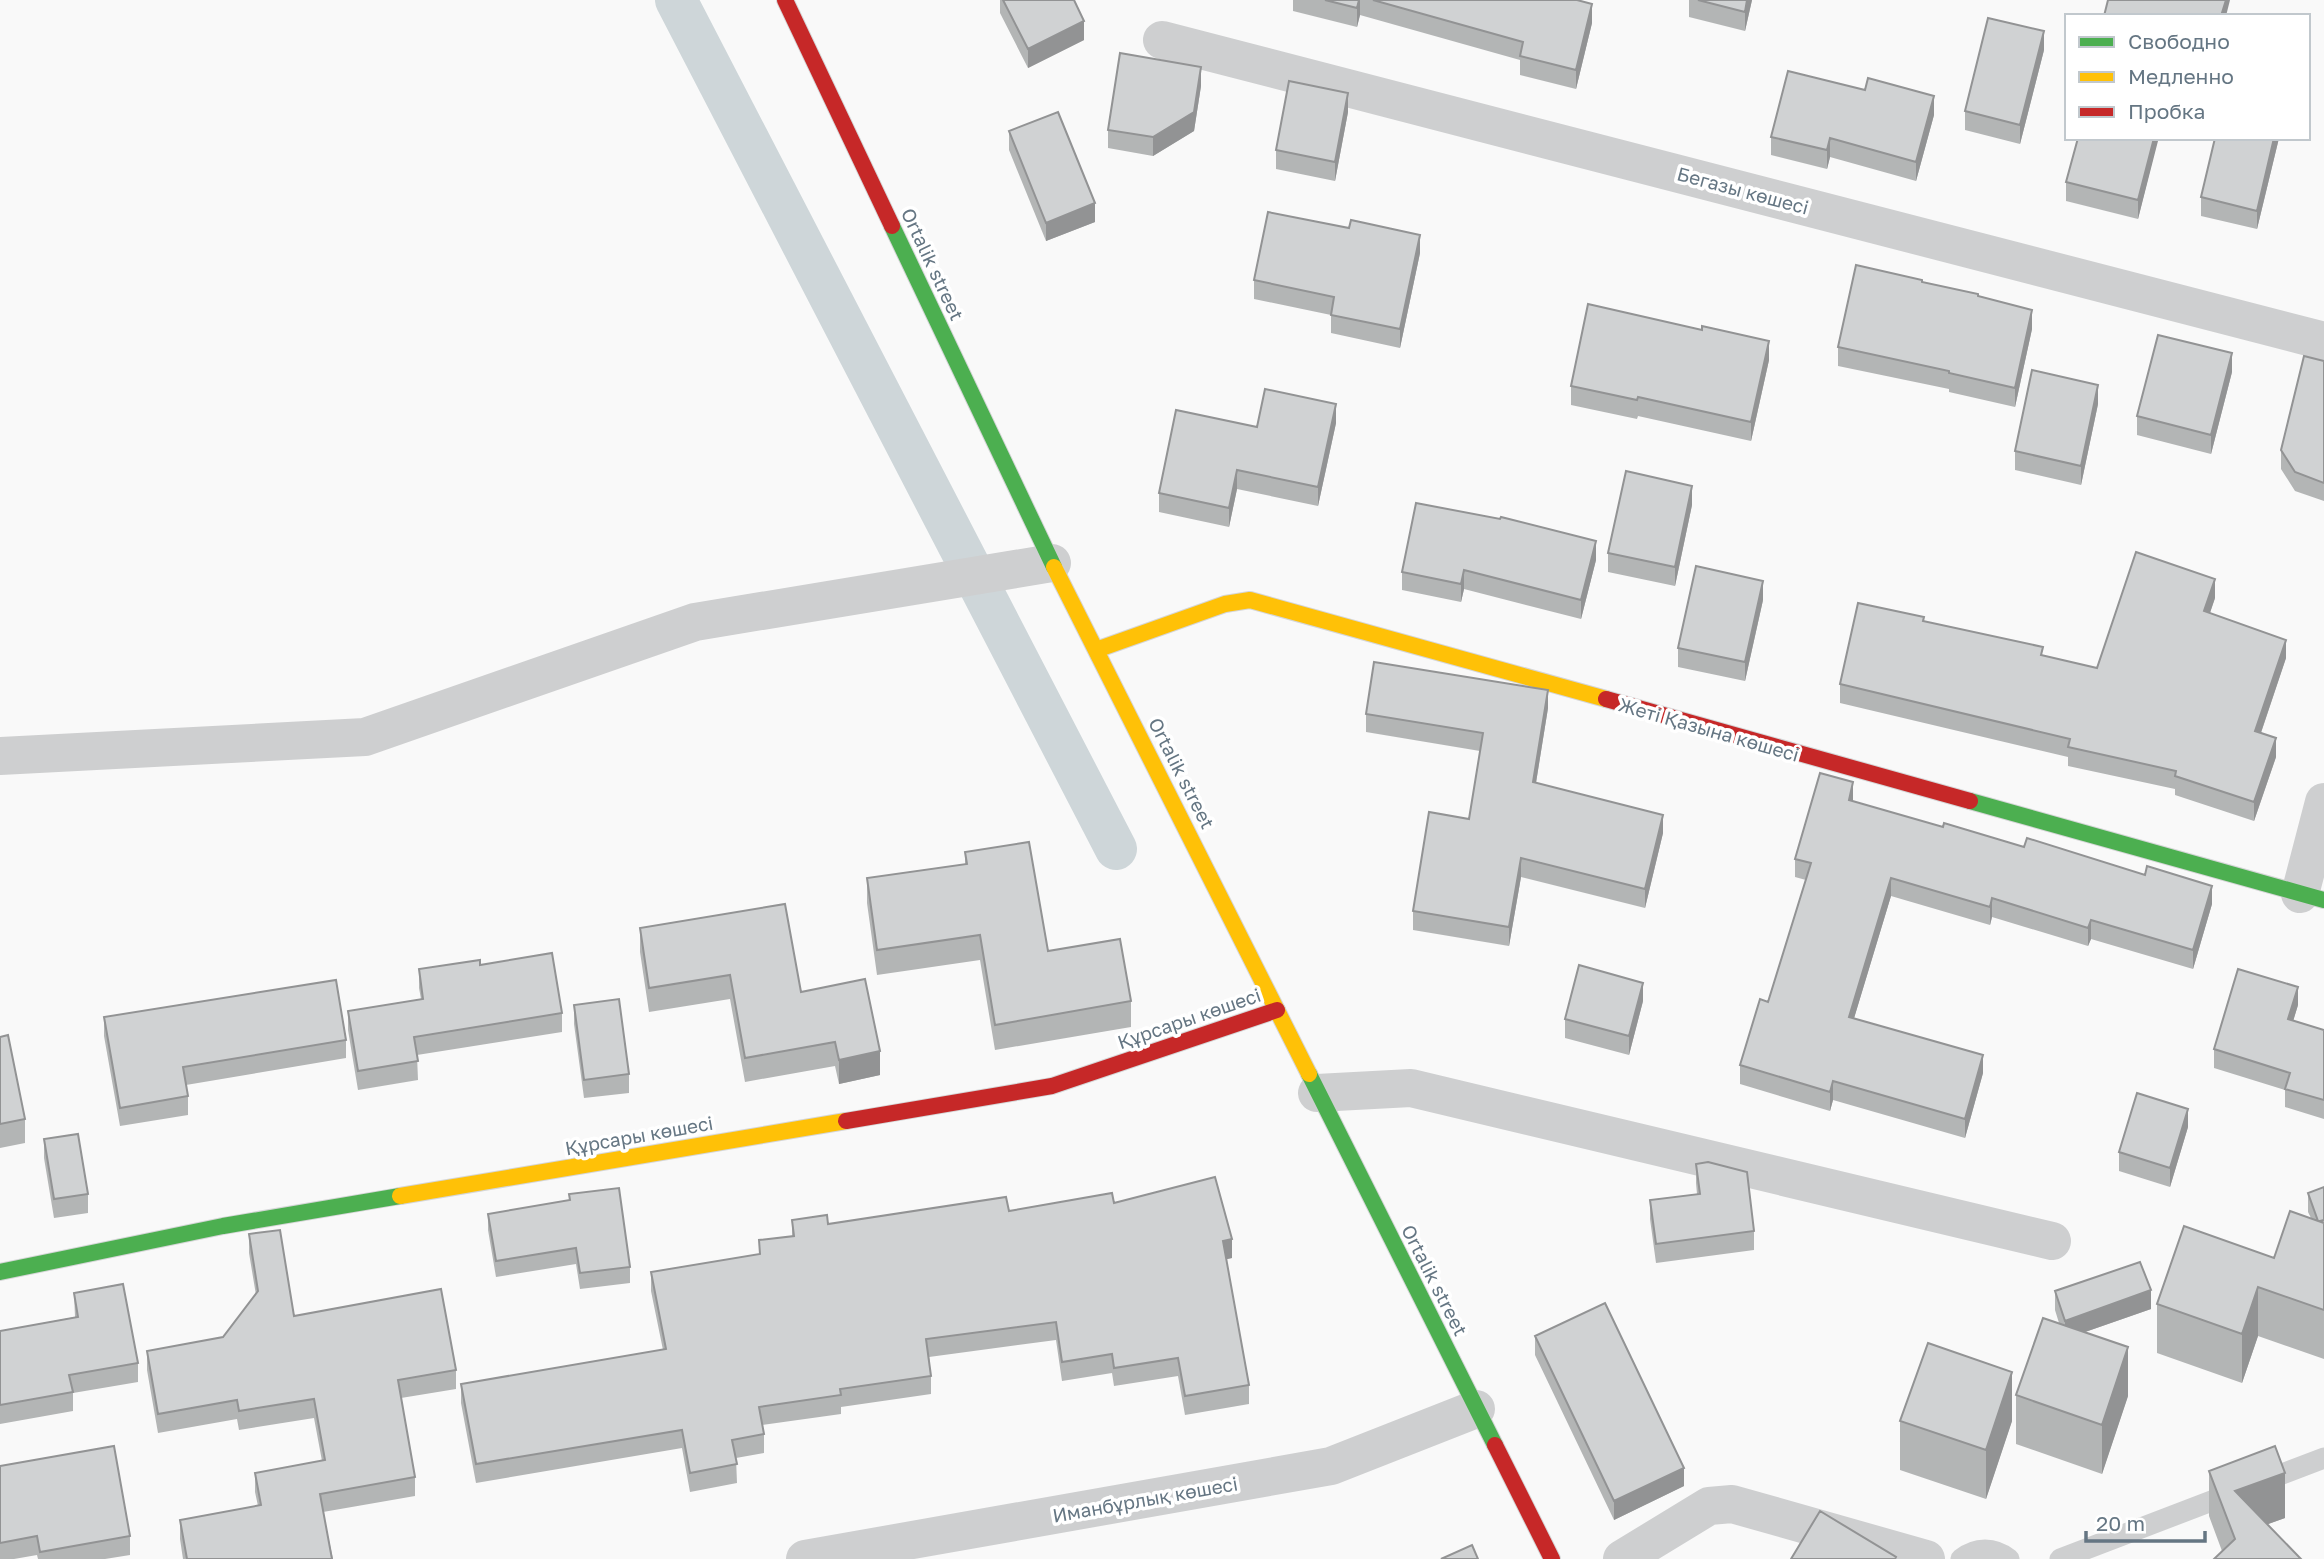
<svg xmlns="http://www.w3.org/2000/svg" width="2324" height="1559" viewBox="0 0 2324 1559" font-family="'Golos Text',sans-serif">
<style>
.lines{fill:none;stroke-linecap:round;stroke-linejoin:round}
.canal{stroke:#ced6d9;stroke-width:42}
.fast-casing{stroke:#d5d6d7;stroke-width:18}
.slow-casing{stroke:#d5d6d7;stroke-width:18}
.jam-casing{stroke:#d5d6d7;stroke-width:18}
.lane{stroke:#cecfd0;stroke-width:21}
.street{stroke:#cecfd0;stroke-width:38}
.fast{stroke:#4caf50;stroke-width:16}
.slow{stroke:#ffc107;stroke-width:16}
.jam{stroke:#c62828;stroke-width:16}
.wall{fill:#b3b5b5}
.shaded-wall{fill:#929394}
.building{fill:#d0d2d3;stroke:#929394;stroke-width:2}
.labels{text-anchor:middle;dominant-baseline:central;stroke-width:7;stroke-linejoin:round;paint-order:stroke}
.street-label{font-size:19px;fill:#657683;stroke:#fff}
</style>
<rect width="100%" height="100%" fill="#f9f9f9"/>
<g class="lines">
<!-- canal -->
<path class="canal" d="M 676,0 L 1116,849"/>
<!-- fast casing -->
<g class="fast-casing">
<path id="fast" d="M 892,226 L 1054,567
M 1970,801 L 2324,900
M 1309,1074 L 1495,1445
M 0,1272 L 223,1226 L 400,1196"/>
</g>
<!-- slow casing -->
<g class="slow-casing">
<path id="slow" d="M 1054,567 L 1309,1074
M 1096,650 L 1225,604 L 1250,600 L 1606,699
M 400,1196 L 846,1121"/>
</g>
<!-- jam casing -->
<g class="jam-casing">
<path id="jam" d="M 785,0 L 892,226
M 1606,699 L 1970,801
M 846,1121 L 1052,1086 L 1277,1010
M 1495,1445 L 1552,1559"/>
</g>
<!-- lane -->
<path class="lane" d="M 1961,1559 C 1976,1547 1994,1547 2009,1559
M 2060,1559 L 2324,1458"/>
<!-- street -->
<path class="street" d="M 1162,40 L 2324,341
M 0,756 L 365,737 L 695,622 L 1052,563
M 2300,894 L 2324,802
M 1317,1093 L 1411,1088 L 2052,1241
M 805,1559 L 1331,1466 L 1476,1409
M 1622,1559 L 1709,1506 L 1732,1504 L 1926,1559"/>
<!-- fast -->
<use href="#fast" class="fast"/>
<!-- slow -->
<use href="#slow" class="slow"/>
<!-- jam -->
<use href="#jam" class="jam"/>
</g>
<!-- wall -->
<path class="wall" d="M 1000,0 L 1074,0 L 1084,40 L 1028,68 L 1000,13 Z
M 1293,0 L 1577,0 L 1592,23 L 1576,89 L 1520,75 L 1520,60 L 1360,15 L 1357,27 L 1293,11 Z
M 1689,0 L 1752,0 L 1745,31 L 1689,17 Z
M 2044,50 L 2020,144 L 1965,130 L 1965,111 Z
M 1201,86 L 1194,131 L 1153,156 L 1108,148 L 1108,130 Z
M 1348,112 L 1335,181 L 1276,169 L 1276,150 Z
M 1934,115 L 1916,181 L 1830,157 L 1827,169 L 1771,155 L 1771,137 Z
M 1009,131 L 1095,222 L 1046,241 L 1009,150 Z
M 2158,138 L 2138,219 L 2066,201 L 2066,182 Z
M 2215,138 L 2279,138 L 2257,229 L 2201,216 L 2201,197 Z
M 1420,253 L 1400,348 L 1331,333 L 1331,315 L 1254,299 L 1254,280 Z
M 1922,282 L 1978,296 L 2032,329 L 2015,407 L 1949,392 L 1949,389 L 1838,366 L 1838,347 Z
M 1769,360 L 1751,441 L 1638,416 L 1637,419 L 1571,405 L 1571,386 Z
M 2324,361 L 2324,501 L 2295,491 L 2281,469 L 2281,450 Z
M 2232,372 L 2211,454 L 2137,435 L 2137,416 Z
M 2098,404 L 2081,485 L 2015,470 L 2015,451 Z
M 1336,423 L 1318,506 L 1237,489 L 1229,527 L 1159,512 L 1159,493 L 1257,427 Z
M 1692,505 L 1675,586 L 1608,572 L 1608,553 Z
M 1596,560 L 1581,619 L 1464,589 L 1461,602 L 1402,590 L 1402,572 Z
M 2215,598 L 2210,613 L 2286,658 L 2261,733 L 2276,757 L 2254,821 L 2175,795 L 2175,789 L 2068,766 L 2068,757 L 1840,703 L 1840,684 L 1924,621 L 2043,656 L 2097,668 Z
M 1763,600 L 1745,681 L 1678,667 L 1678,648 Z
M 1548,708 L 1536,783 L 1663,833 L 1645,908 L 1521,877 L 1509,946 L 1413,930 L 1413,911 L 1469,819 L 1480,751 L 1366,732 L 1366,714 Z
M 1853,801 L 2212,904 L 2193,969 L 2091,939 L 2088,946 L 1992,917 L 1990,925 L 1891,896 L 1854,1018 L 1983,1073 L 1965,1138 L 1833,1100 L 1830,1111 L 1740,1084 L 1740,1065 L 1768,1002 L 1806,880 L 1795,877 L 1795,859 Z
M 965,852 L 1048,951 L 1131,1001 L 1131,1027 L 995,1050 L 980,960 L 877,975 L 867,903 L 867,878 L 965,864 Z
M 640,928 L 801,992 L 880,1075 L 839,1084 L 835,1066 L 745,1082 L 730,999 L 649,1012 L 640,952 Z
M 480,965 L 562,1013 L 562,1032 L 417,1055 L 418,1080 L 358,1090 L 348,1030 L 348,1011 L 421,999 L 419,988 L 419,969 Z
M 1643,1001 L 1629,1055 L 1565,1038 L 1565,1019 Z
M 574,1005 L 629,1074 L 629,1093 L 584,1098 L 574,1024 Z
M 2298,1005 L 2293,1021 L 2324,1030 L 2324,1119 L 2285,1107 L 2285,1090 L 2214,1068 L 2214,1049 Z
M 104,1017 L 346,1040 L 346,1058 L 186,1085 L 188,1096 L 188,1115 L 120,1126 L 104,1036 Z
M 0,1037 L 25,1119 L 25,1143 L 0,1148 Z
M 2188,1127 L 2170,1187 L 2119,1171 L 2119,1152 Z
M 44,1139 L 88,1194 L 88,1213 L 54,1218 L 44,1158 Z
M 1696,1164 L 1754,1231 L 1754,1250 L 1656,1263 L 1650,1219 L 1650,1200 L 1697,1194 L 1696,1183 Z
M 2324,1187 L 2324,1359 L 2258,1336 L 2242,1383 L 2157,1353 L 2157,1304 L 2274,1258 L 2311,1218 L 2308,1212 L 2308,1193 Z
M 569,1194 L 630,1267 L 630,1283 L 580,1289 L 576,1264 L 496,1277 L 488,1230 L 488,1214 L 569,1200 Z
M 1114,1203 L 1232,1258 L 1226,1259 L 1249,1385 L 1249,1404 L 1185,1415 L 1178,1376 L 1114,1386 L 1112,1373 L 1062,1381 L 1056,1340 L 929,1357 L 931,1376 L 931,1394 L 841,1407 L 841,1414 L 762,1425 L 764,1434 L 764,1453 L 736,1458 L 737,1483 L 690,1492 L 682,1448 L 476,1483 L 461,1403 L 461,1384 L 663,1350 L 651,1291 L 651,1272 L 759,1254 L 759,1240 L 792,1236 L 792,1220 L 828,1224 Z
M 249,1234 L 294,1316 L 456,1370 L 456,1389 L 401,1398 L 415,1477 L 415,1496 L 323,1512 L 333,1559 L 183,1559 L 180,1539 L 180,1520 L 258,1506 L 255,1492 L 255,1473 L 322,1461 L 314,1418 L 239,1430 L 237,1419 L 158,1433 L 147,1370 L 147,1351 L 223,1337 L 256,1295 L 249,1253 Z
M 2055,1291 L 2151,1309 L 2085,1332 L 2128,1396 L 2102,1474 L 2016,1444 L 2016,1395 L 2059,1323 L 2055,1310 Z
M 74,1293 L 138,1363 L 138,1382 L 73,1393 L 73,1411 L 0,1424 L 0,1331 L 75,1317 Z
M 1535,1336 L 1684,1486 L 1614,1520 L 1535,1355 Z
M 1900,1421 L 2012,1421 L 1986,1499 L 1900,1470 Z
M 0,1466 L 130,1536 L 130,1555 L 105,1559 L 38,1559 L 37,1555 L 14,1559 L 0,1559 Z
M 2209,1471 L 2285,1518 L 2268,1524 L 2222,1551 L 2209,1516 Z"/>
<!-- shaded-wall -->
<path class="shaded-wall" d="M 1359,0 L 1360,0 L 1360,15 L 1357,27 L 1357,8 Z
M 1747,0 L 1752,0 L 1745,31 L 1745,12 Z
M 2226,0 L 2230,0 L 2226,16 L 2221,16 Z
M 1592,4 L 1592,23 L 1576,89 L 1576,70 Z
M 1084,21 L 1084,40 L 1028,68 L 1028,49 Z
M 2044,31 L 2044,50 L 2020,144 L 2020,125 Z
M 1201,67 L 1201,86 L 1194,131 L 1153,156 L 1153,137 Z
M 1348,93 L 1348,112 L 1335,181 L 1335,162 Z
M 1934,96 L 1934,115 L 1916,181 L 1916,162 Z
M 1830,138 L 1830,157 L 1827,169 L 1827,150 Z
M 2154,138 L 2158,138 L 2158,141 L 2138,219 L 2138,200 Z
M 2274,138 L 2279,138 L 2257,229 L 2257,211 Z
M 1095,203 L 1095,222 L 1046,241 L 1046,223 Z
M 1420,235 L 1420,253 L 1400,348 L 1400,329 Z
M 2032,310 L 2032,329 L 2015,407 L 2015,388 Z
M 1769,341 L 1769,360 L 1751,441 L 1751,422 Z
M 2232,353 L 2232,372 L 2211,454 L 2211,435 Z
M 2098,385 L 2098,404 L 2081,485 L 2081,466 Z
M 1336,404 L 1336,423 L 1318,506 L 1318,487 Z
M 1237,470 L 1237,489 L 1229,527 L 1229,508 Z
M 1692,486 L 1692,505 L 1675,586 L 1675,567 Z
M 1596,541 L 1596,560 L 1581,619 L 1581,600 Z
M 1464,570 L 1464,589 L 1461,602 L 1461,584 Z
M 2215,579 L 2215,598 L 2204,630 L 2204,611 Z
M 1763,581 L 1763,600 L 1745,681 L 1745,662 Z
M 2286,640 L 2286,658 L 2255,750 L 2255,731 Z
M 1548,690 L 1548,708 L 1533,801 L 1533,782 Z
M 2276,738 L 2276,757 L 2254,821 L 2254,802 Z
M 1853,782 L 1853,801 L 1849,800 Z
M 1663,815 L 1663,833 L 1645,908 L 1645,889 Z
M 1521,858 L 1521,877 L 1509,946 L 1509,927 Z
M 1891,878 L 1891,896 L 1849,1035 L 1849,1017 Z
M 2212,886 L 2212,904 L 2193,969 L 2193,950 Z
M 1992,898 L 1992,917 L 1990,925 L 1990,907 Z
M 2091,920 L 2091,939 L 2088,946 L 2088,928 Z
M 1643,983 L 1643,1001 L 1629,1055 L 1629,1036 Z
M 2298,987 L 2298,1005 L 2288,1038 L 2288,1019 Z
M 880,1051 L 880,1075 L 839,1084 L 839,1060 Z
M 1983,1055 L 1983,1073 L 1965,1138 L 1965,1119 Z
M 1833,1081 L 1833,1100 L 1830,1111 L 1830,1092 Z
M 2188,1109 L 2188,1127 L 2170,1187 L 2170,1168 Z
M 1232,1239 L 1232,1258 L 1223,1260 L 1223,1241 Z
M 2258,1287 L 2258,1336 L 2242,1383 L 2242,1334 Z
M 2151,1290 L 2151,1309 L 2065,1339 L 2065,1321 Z
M 2128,1347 L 2128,1396 L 2102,1474 L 2102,1425 Z
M 2012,1372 L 2012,1421 L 1986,1499 L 1986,1450 Z
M 1684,1468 L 1684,1486 L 1614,1520 L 1614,1501 Z
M 2285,1473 L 2285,1518 L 2235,1536 L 2235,1491 Z"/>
<!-- building -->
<path class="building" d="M 1003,0 L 1074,0 L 1084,21 L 1028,49 Z
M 1325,0 L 1359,0 L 1357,8 Z
M 1373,0 L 1577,0 L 1592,4 L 1576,70 L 1520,56 L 1523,42 Z
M 1698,0 L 1747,0 L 1745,12 Z
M 2108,0 L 2226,0 L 2221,16 L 2104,16 Z
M 1988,18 L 2044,31 L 2020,125 L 1965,111 Z
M 1120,53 L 1201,67 L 1194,112 L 1153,137 L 1108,130 Z
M 1788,71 L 1865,90 L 1868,78 L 1934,96 L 1916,162 L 1830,138 L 1827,150 L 1771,137 Z
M 1289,81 L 1348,93 L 1335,162 L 1276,150 Z
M 1058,112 L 1095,203 L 1046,223 L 1009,131 Z
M 2078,138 L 2154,138 L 2138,200 L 2066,182 Z
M 2215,138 L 2274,138 L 2257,211 L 2201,197 Z
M 1268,212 L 1349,228 L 1351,220 L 1420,235 L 1400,329 L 1331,315 L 1334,297 L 1254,280 Z
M 1856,265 L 1922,280 L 1922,282 L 1978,294 L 1978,296 L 2032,310 L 2015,388 L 1949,373 L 1949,371 L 1838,347 Z
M 1588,304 L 1702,330 L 1702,326 L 1769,341 L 1751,422 L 1638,397 L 1637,400 L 1571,386 Z
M 2158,335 L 2232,353 L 2211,435 L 2137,416 Z
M 2304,356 L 2324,361 L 2324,483 L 2295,472 L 2281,450 Z
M 2032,370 L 2098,385 L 2081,466 L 2015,451 Z
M 1265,389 L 1336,404 L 1318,487 L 1237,470 L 1229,508 L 1159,493 L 1176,410 L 1257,427 Z
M 1626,471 L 1692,486 L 1675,567 L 1608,553 Z
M 1416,503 L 1500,519 L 1501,517 L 1596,541 L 1581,600 L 1464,570 L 1461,584 L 1402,572 Z
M 2136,552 L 2215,579 L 2204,611 L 2286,640 L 2255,731 L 2276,738 L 2254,802 L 2175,776 L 2176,771 L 2068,747 L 2070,739 L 1840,684 L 1858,603 L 1924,617 L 1923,621 L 2043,647 L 2041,655 L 2097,668 Z
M 1696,566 L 1763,581 L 1745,662 L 1678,648 Z
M 1374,662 L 1548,690 L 1533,782 L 1663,815 L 1645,889 L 1521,858 L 1509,927 L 1413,911 L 1429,812 L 1469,819 L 1483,733 L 1366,714 Z
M 1820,773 L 1853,782 L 1849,800 L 1943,827 L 1944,823 L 2024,847 L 2027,838 L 2145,875 L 2147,866 L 2212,886 L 2193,950 L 2091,920 L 2088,928 L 1992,898 L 1990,907 L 1891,878 L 1849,1017 L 1983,1055 L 1965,1119 L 1833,1081 L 1830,1092 L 1740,1065 L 1760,999 L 1768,1002 L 1811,863 L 1795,859 Z
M 1029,842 L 1048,951 L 1120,939 L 1131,1001 L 995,1025 L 980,935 L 877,950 L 867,878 L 967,864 L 965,852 Z
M 785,904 L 801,992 L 865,979 L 880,1051 L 839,1060 L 835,1042 L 745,1058 L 730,975 L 649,988 L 640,928 Z
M 552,953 L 562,1013 L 414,1037 L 418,1061 L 358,1071 L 348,1011 L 423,999 L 419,969 L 480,960 L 480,965 Z
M 1579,965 L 1643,983 L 1629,1036 L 1565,1019 Z
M 2238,969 L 2298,987 L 2288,1019 L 2324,1030 L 2324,1100 L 2285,1089 L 2290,1073 L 2214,1049 Z
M 336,980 L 346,1040 L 183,1067 L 188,1096 L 120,1108 L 104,1017 Z
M 619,999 L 629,1074 L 584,1080 L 574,1005 Z
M 8,1035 L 25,1119 L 0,1124 L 0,1037 Z
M 2137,1093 L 2188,1109 L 2170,1168 L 2119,1152 Z
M 78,1134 L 88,1194 L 54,1199 L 44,1139 Z
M 1708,1162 L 1747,1172 L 1754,1231 L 1656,1244 L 1650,1200 L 1700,1194 L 1696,1164 Z
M 1215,1177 L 1232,1239 L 1223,1241 L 1249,1385 L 1185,1396 L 1178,1358 L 1114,1368 L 1112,1354 L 1062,1362 L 1056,1322 L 926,1339 L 931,1376 L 840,1389 L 841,1395 L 759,1407 L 764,1434 L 732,1440 L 737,1464 L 690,1473 L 682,1430 L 476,1464 L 461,1384 L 666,1349 L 651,1272 L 760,1254 L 759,1240 L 794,1236 L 792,1220 L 827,1215 L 828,1224 L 1006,1197 L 1009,1211 L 1112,1193 L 1114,1203 Z
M 2324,1187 L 2324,1220 L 2320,1221 L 2318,1221 L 2308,1193 Z
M 619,1188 L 630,1267 L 580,1273 L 576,1248 L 496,1261 L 488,1214 L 570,1200 L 569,1194 Z
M 2290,1211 L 2324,1223 L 2324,1310 L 2258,1287 L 2242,1334 L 2157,1304 L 2184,1226 L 2274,1258 Z
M 280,1230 L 294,1316 L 441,1289 L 456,1370 L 398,1380 L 415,1477 L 320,1494 L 332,1559 L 187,1559 L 180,1520 L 261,1505 L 255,1473 L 325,1460 L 314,1399 L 239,1411 L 237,1400 L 158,1414 L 147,1351 L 223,1337 L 258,1291 L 249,1234 Z
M 2140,1262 L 2151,1290 L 2065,1321 L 2055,1291 Z
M 123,1284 L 138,1363 L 69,1375 L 73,1392 L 0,1405 L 0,1331 L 78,1317 L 74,1293 Z
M 1605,1303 L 1684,1468 L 1614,1501 L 1535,1336 Z
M 2043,1318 L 2128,1347 L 2102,1425 L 2016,1395 Z
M 1928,1343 L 2012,1372 L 1986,1450 L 1900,1421 Z
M 114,1446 L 130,1536 L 40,1552 L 37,1536 L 0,1543 L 0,1466 Z
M 2275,1446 L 2285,1473 L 2235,1491 L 2301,1559 L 2214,1559 L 2235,1539 L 2209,1471 Z
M 1820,1511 L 1896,1557 L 1895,1559 L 1791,1559 Z
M 1472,1545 L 1478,1559 L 1441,1559 Z"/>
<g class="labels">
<!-- street labels -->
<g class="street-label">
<text transform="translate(1743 190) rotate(15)">Бегазы көшесі</text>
<text transform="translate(933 264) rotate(65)">Ortalik street</text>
<text transform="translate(1709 729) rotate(16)">Жеті Қазына көшесі</text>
<text transform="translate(1182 773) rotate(63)">Ortalik street</text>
<text transform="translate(1189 1018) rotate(-19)">Құрсары көшесі</text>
<text transform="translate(639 1135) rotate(-10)">Құрсары көшесі</text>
<text transform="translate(1435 1280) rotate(63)">Ortalik street</text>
<text transform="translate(1145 1499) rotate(-10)">Иманбұрлық көшесі</text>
</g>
</g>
<!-- legend -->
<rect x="2065" y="14" width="245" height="126" fill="#ffffff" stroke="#c1c8cd" stroke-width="2"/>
<rect x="2079" y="37" width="35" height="10" fill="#4caf50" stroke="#c1c8cd" stroke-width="2"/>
<text x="2128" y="49" font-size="21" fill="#657683">Свободно</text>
<rect x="2079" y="72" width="35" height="10" fill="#ffc107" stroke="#c1c8cd" stroke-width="2"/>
<text x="2128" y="84" font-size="21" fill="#657683">Медленно</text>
<rect x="2079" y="107" width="35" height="10" fill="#c62828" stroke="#c1c8cd" stroke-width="2"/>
<text x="2128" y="119" font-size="21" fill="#657683">Пробка</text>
<!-- scale -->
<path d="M2086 1531v10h119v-10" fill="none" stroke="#657683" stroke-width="3.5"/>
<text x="2096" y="1531" font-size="21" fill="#657683" stroke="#ffffff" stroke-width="5" paint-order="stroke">20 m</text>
</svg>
